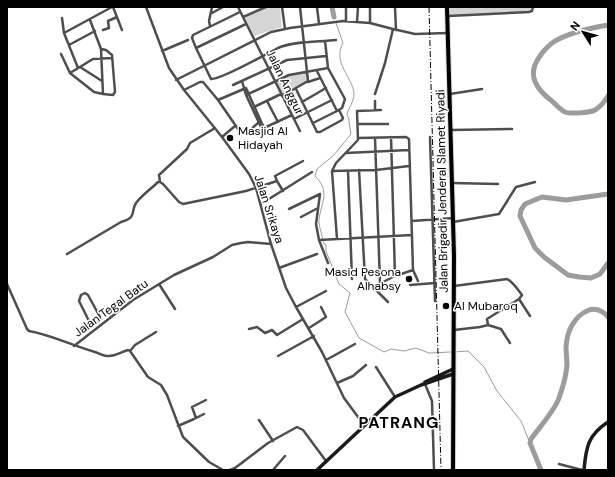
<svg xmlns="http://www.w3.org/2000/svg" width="615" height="477" viewBox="0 0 615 477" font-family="'DM Sans',sans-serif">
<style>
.green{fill:#d5d5d5}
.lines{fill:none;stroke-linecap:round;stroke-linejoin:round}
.stream{stroke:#9c9c9c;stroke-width:1}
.river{stroke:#9c9c9c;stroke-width:5}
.primary-casing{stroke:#dbdbdb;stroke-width:6}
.minor{stroke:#4e4e4e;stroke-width:2.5}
.secondary{stroke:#1b1b1b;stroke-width:3.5}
.primary{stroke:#000;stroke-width:4}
.rail{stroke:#000;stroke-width:1;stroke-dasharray:6 2 1 2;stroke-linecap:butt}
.poi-dot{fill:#000;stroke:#fff;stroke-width:1.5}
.labels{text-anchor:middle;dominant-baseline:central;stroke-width:3;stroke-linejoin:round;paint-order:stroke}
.street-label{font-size:12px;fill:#000;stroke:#fff}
.poi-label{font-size:12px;fill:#000;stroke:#fff;text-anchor:start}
.district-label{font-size:16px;font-weight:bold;letter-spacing:1px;fill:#000;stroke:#fff}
</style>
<rect width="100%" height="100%" fill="#fff"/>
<!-- green -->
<path class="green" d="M 268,7 L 280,7 L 282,27 L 254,36 L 245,18 Z
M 449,7 L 531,7 L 531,11 L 450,15 Z
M 307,72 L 308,82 L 282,96 L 275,81 L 290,75 Z"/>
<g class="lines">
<!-- stream -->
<path class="stream" d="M 336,23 L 343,43 C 332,63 353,77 354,94 C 354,102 348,108 347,115 L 349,119 L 349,122 L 351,134 L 334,155 L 317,169 L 315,176 C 331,192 321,202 319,220 C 318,223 323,239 324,244 L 326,245 L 326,251 L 339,284 L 350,293 L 345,312 L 359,338 L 384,352 L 391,349 L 404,351 L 416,348 L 429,353 L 451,352
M 454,352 L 468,351 L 484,367 L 497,391 L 521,421 L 530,443"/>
<!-- river -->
<path class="river" d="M 332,7 L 334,17
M 608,25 C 590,28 571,32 555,41 C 549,45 544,50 540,56 C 526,75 536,89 553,102 C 556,105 561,110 565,112 C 570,114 590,113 595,110 C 600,107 605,101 608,96
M 608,194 L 566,200 L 542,197 L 525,204 L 521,210 L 520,216 L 535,248 L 544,257 L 568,275 L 579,277 L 591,278 L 600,274 L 608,263
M 541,470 L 530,443 L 531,439 C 539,428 555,410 559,398 C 563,387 566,377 567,365 C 567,359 566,353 566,347 C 567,331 574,316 589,310 C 596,308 603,311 608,317"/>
<!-- primary casing -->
<g class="primary-casing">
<path id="primary" d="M 447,7 L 454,256 L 453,470"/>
</g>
<!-- minor -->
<path class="minor" d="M 113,7 L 122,30
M 146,7 L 169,68 L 184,90 L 222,137 L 249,174 L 256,188 L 271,244 L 286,288 L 296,307 L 322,352 L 344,398 L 364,425
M 238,7 L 300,131
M 282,7 L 285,29
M 317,7 L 319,24
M 346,7 L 346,21
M 370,7 L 370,23
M 395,7 L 396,30
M 212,13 L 223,7
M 448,16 L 529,12 L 532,11 L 533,7
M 243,17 L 266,7
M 62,18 L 64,33 L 112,7
M 90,20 L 101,49 L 103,94 L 113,95 L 115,92 L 112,55 L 106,50 L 101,49
M 357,22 L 358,7
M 246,24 L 196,48 L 211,79 C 221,80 266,54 278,48 C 293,41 319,42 336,40
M 210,26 L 209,21 L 212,7
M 103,30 L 109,28 L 108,21 L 117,17
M 64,33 L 78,68
M 325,41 L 328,68 L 345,99 L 342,108 L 337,111
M 69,45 L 95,31
M 196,48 L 192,38 L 193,35 L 240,12
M 162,51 L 188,40
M 61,54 L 70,73 L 94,92 L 103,94
M 80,67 L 102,81
M 70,73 L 93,59 L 112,58
M 176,80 L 271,32 L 290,28 L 343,21 L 370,23 L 393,29 L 415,34 L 448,33
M 242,81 L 246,95 L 261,127 L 264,128
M 308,82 L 320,78
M 233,85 L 287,60 L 326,56
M 296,89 L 317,132 L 320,132 L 342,120 L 343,118 L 339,110
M 184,90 L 200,82 L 203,82 L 218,100 L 238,129 L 242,133 L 247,133 L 259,122
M 375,94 L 385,63 L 393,29
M 450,94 L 482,89
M 246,95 L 289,75 L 328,68
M 282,96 L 308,81 L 300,7
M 218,100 L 246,88 L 264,128
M 267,101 L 278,122
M 375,101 L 375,110
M 302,102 L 326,88
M 254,107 L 281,94
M 294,119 L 332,100
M 313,123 L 337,111 L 317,71
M 358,124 L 388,124
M 264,128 L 292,115
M 451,130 L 512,129
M 222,137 L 235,126
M 391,137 L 395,276
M 430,137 L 435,301
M 358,138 L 406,137 L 409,139 L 413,270 L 418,281
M 375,138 L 380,283
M 346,153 L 409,150
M 359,170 L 365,279 L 388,302
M 332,171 L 336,163 L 358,140 L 357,111 L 381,110
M 348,171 L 352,279
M 277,181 L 283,191
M 160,182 L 159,175 L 187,149 L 190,143 L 215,128
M 452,183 L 498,184
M 261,204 L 312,172
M 289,209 L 320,194 L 316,224 L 319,240 L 328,263
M 301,217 L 318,208
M 412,221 L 453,218
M 453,222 L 499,214 L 516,187 L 535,182
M 337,239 L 332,171 L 376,170 L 409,166
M 319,240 L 412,235
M 67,254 L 121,222 C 138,217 130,212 136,203 C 142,195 151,189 158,182 L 160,182 L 163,184 L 179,202 L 183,204 L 246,191 L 277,181 L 275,176 L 303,161
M 279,268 L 317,254
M 7,284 L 27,329 L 29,331 C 52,335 73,346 95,352 C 99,353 103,356 107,356 C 114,357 121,352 128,350 L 130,351 L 135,345 L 156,332
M 159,284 L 175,309
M 410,285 L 435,283
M 454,286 L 507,279 C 513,282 518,290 522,295 L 519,299 L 487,319 L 488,325
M 373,287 L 395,276 L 413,270
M 85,293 L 88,295 L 100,317 L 100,320 L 93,325 L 90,323 L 79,301 L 81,295 Z
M 519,299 L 530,316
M 296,307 L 326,291
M 309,328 L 326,317 L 321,307
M 249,329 L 257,327 L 265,333 L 272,330 L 277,335 L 303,319
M 454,330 L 480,327 L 488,325 L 501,329 L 510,343
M 74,346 L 133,300 L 174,275 L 213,257 L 232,245 L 241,243 L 248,242 L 271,244
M 130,351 L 148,377 L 161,385 L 167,395 L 183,437 L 209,462 L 223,470
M 278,356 L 314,336
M 326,360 L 355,344
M 376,367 L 395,397
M 337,383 L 353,376 L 366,365
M 425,384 L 432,401 L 434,470
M 196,418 L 192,407 L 206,400
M 259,420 L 273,441
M 178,426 L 194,419 L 204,414
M 559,464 L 582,470
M 230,470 L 235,468 L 268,443 L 297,427 L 303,430 L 326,461
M 273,470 L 285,456"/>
<!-- secondary -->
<path class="secondary" d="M 425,382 L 453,369
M 317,470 L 395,397 L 421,385 L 453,374
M 584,470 C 586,447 588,435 608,422"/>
<!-- primary -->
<use href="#primary" class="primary"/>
<!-- rail -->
<path class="rail" d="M 429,7 L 441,470"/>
</g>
<!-- markers -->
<g class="poi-dot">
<circle cx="230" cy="138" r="4"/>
<circle cx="409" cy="279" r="4"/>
<circle cx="446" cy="306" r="4"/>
</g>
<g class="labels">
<!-- street labels -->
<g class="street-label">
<text transform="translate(285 82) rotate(64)">Jalan Anggur</text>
<text transform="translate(442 191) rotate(-91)">Jalan Brigadir Jenderal Slamet Riyadi</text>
<text transform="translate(269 209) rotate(72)">Jalan Srikaya</text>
<text transform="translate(111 308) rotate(-36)">Jalan Tegal Batu</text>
</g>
<!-- poi labels -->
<g class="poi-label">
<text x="238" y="131">Masjid Al<tspan x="238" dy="14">Hidayah</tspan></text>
<text x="401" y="272" text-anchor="end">Masid Pesona<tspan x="401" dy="14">Alhabsy</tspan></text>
<text x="454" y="306">Al Mubaroq</text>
</g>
<!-- district labels -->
<g class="district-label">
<text x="399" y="422">PATRANG</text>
</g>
</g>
<!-- border -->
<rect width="615" height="477" fill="none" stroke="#000000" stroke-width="16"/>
<!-- north arrow -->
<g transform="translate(583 32) rotate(307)" stroke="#ffffff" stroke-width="3" paint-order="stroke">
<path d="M0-3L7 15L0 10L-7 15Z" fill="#000000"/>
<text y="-6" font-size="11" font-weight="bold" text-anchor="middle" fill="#000000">N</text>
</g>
</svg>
